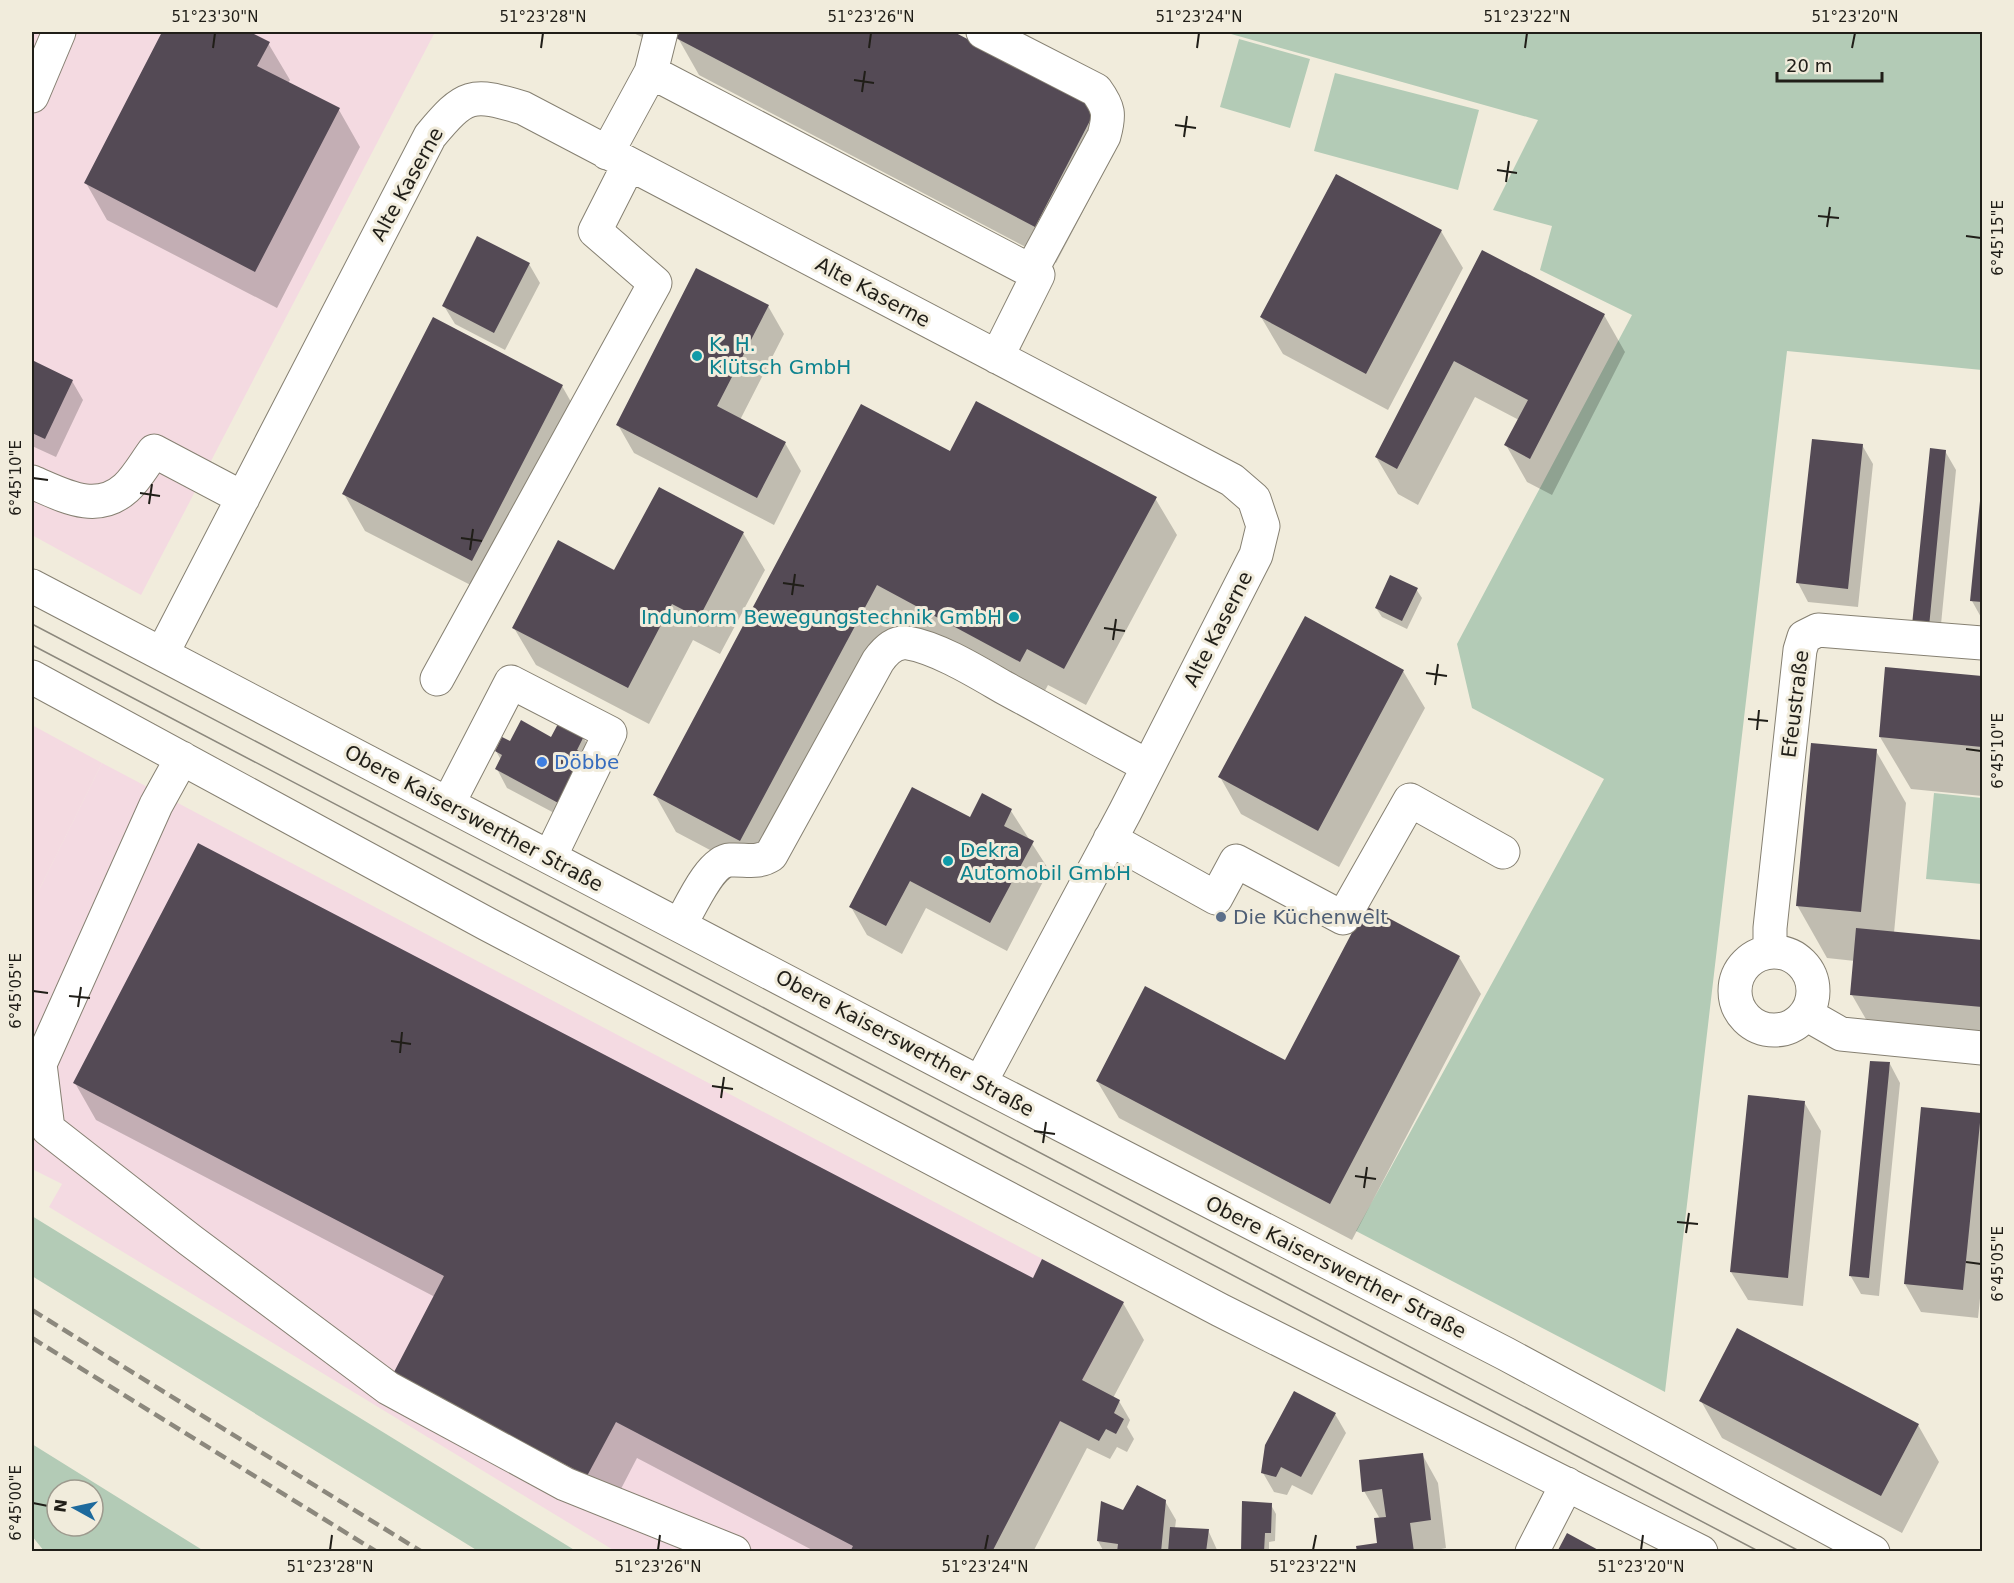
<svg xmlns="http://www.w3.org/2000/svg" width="2014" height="1583" viewBox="0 0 2014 1583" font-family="'DejaVu Sans',sans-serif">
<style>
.commercial{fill:#f4dae1}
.industrial{fill:#f4dae2}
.green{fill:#b3cbb6;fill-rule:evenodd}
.shadow{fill:#0003}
.building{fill:#544a55}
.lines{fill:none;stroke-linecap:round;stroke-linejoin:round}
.minor-casing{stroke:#868072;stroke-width:35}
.minor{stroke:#fff;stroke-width:33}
.tram{stroke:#8c887d;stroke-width:1.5}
.rail{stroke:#8c887d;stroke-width:4.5;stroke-dasharray:12 6;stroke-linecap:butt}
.ticks{fill:none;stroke:#201e18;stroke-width:2}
.culture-dot{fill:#0f9aa8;stroke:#f1ecdc;stroke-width:2}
.shop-dot{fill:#3f7fe0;stroke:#f1ecdc;stroke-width:2}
.service-dot{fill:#5c6f8a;stroke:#f1ecdc;stroke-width:2}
.labels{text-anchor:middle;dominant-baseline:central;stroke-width:6;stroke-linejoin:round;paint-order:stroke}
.street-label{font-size:20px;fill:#201e18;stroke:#f1ecdc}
.culture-label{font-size:20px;fill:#0d838f;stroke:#f1ecdc;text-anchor:start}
.shop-label{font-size:20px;fill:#366cbe;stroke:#f1ecdc;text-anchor:start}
.service-label{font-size:20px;fill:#4e5e75;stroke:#f1ecdc;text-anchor:start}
.neatline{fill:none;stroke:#201e18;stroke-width:2}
.ticks-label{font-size:15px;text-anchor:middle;fill:#201e18}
</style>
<rect width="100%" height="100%" fill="#f1ecdc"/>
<!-- commercial -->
<path class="commercial" d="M 32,32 L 435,32 L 141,595 L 32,535 Z
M 32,725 L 102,763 L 32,904 Z"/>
<!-- industrial -->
<path class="industrial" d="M 102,763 L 1124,1302 L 992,1551 L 615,1551 L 49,1207 L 62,1184 L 32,1169 L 32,904 Z"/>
<!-- green -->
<path class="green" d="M 1224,32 L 1982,32 L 1982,370 L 1787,351 L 1665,1392 L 1356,1231 L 1604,779 L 1472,708 L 1457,644 L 1632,315 L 1540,270 L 1552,226 L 1493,210 L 1538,120 Z
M 1239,39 L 1310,59 L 1290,128 L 1220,107 Z
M 1335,73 L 1479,110 L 1458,190 L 1314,151 Z
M 1934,793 L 1982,798 L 1982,884 L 1926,879 Z
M 32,1216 L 576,1551 L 478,1551 L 32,1276 Z
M 32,1444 L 204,1551 L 44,1551 L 32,1536 ZM 57,1490 L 93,1490 L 93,1526 L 57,1526 Z"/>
<!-- shadow -->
<path class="shadow" d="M 164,32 L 247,32 L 268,43 L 290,80 L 288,83 L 339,110 L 360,147 L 277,308 L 107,220 L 86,183 Z
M 631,32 L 645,32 L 642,37 Z
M 681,32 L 951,32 L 1096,108 L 1118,145 L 1056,263 L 699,75 L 678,38 Z
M 1337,176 L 1441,231 L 1463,268 L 1388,410 L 1283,354 L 1261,317 Z
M 1483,252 L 1604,315 L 1625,352 L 1552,495 L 1527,482 L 1506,445 L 1519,420 L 1475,397 L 1418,505 L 1398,494 L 1376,457 Z
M 529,264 L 540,283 L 505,350 L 455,324 L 444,306 Z
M 768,306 L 784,334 L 740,420 L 785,443 L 801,471 L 774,525 L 634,453 L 618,425 Z
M 32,361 L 72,381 L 83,400 L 56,457 L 32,446 Z
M 562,386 L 583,423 L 494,597 L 365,531 L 344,494 Z
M 1862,445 L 1873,464 L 1858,607 L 1808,602 L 1798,583 Z
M 1945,451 L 1956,470 L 1939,645 L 1924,644 Z
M 950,453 L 1155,498 L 1177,535 L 1086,705 L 1048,685 L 1041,698 L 898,621 L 761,877 L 676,832 L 655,795 Z
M 1982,492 L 1982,619 L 1972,601 Z
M 743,533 L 765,570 L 720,654 L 693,640 L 649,724 L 536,665 L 514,628 L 615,572 Z
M 1416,589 L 1422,598 L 1407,629 L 1382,617 L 1376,608 Z
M 1887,669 L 1982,677 L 1982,796 L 1911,789 L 1880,737 Z
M 1403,671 L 1425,708 L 1339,867 L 1241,814 L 1220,777 Z
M 583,737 L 594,755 L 573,823 L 507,788 L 497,769 L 501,760 L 496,751 L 510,743 Z
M 1876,751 L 1906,803 L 1894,933 L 1982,942 L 1982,1056 L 1882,1047 L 1852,995 L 1855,961 L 1827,958 L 1797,905 Z
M 1011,811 L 1049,870 L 1007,951 L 926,908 L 902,954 L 867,935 L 851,907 L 970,819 Z
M 1459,957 L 1481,994 L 1352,1240 L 1119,1118 L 1097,1081 L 1286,1062 Z
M 1890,1064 L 1900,1083 L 1879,1296 L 1861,1294 L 1850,1275 Z
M 75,1083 L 1033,1280 L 1123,1303 L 1144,1340 L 1113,1398 L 1119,1401 L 1130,1420 L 1127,1427 L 1134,1439 L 1127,1452 L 1117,1447 L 1110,1459 L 1087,1448 L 1033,1552 L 816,1552 L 637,1458 L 609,1512 L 416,1411 L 435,1297 L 96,1120 Z
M 1804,1102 L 1821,1131 L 1803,1306 L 1748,1300 L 1731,1272 Z
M 1980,1115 L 1982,1118 L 1982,1279 L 1978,1318 L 1921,1312 L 1905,1284 Z
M 1701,1401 L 1918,1425 L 1939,1462 L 1902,1533 L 1722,1438 Z
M 1335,1414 L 1346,1433 L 1312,1495 L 1292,1485 L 1287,1495 L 1274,1492 L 1263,1473 Z
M 1422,1454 L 1438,1483 L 1446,1548 L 1426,1552 L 1358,1552 L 1379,1544 L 1380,1519 L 1364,1491 Z
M 1165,1501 L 1176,1520 L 1175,1528 L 1208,1530 L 1218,1552 L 1104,1552 L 1098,1541 L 1124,1512 Z
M 1271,1505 L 1276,1514 L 1275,1541 L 1269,1542 L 1269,1552 L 1242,1552 Z"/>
<!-- building -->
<path class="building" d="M 162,32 L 250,32 L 270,42 L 257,66 L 340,108 L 255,272 L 84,183 Z
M 680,32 L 954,32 L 1097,107 L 1035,227 L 676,38 Z
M 1336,174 L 1442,230 L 1366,374 L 1260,317 Z
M 477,236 L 530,263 L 494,333 L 442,306 Z
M 1482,250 L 1605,314 L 1530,459 L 1504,445 L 1528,400 L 1454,361 L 1397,469 L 1375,457 Z
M 696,268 L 769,305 L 717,406 L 786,442 L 757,498 L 616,425 Z
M 433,317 L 563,385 L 472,561 L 342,494 Z
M 32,360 L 73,380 L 45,439 L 32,433 Z
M 976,401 L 1157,497 L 1064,669 L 1027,649 L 1020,662 L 877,585 L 740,841 L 653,795 L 861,404 L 950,451 Z
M 1812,439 L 1863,444 L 1848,589 L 1796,583 Z
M 1930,448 L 1946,450 L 1929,627 L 1912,625 Z
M 659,487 L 744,532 L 699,618 L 672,604 L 628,688 L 512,628 L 558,540 L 614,570 Z
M 1981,491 L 1982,491 L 1982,602 L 1970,601 Z
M 1390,575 L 1418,588 L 1402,621 L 1375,608 Z
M 1305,616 L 1404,670 L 1318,831 L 1218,777 Z
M 1885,667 L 1982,676 L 1982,747 L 1879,737 Z
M 521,720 L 551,737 L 559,722 L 584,736 L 577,750 L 588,756 L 562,805 L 495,769 L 502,755 L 495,751 L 502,737 L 510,741 Z
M 1811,743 L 1877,749 L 1861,912 L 1796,906 Z
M 912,787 L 970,817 L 982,793 L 1012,809 L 1004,826 L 1034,841 L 990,923 L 910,881 L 886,926 L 849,907 Z
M 198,843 L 1033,1278 L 1042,1259 L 1124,1302 L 1082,1380 L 1120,1400 L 1114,1413 L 1124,1419 L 1116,1434 L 1106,1429 L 1099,1441 L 1060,1421 L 992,1552 L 850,1552 L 853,1546 L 616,1422 L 587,1476 L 393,1374 L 444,1276 L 73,1083 Z
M 1366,906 L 1460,956 L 1330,1204 L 1096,1081 L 1145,986 L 1285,1060 Z
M 1856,928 L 1982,940 L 1982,1007 L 1850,995 Z
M 1870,1061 L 1890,1062 L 1869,1278 L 1849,1276 Z
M 1748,1095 L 1805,1101 L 1788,1278 L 1730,1272 Z
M 1921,1107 L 1981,1113 L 1963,1290 L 1904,1284 Z
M 1737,1328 L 1919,1424 L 1881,1496 L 1699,1401 Z
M 1294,1391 L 1336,1413 L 1301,1477 L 1281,1467 L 1276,1477 L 1261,1473 L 1265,1445 Z
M 1423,1453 L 1431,1520 L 1410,1523 L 1414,1552 L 1357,1552 L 1356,1546 L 1377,1543 L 1374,1518 L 1386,1517 L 1382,1489 L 1362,1492 L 1359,1460 Z
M 1137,1485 L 1166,1500 L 1161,1552 L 1117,1552 L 1118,1544 L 1097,1541 L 1101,1501 L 1123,1510 Z
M 1242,1501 L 1272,1503 L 1271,1533 L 1265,1533 L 1264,1552 L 1241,1552 Z
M 1170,1527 L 1209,1529 L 1206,1552 L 1168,1552 Z
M 1567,1533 L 1602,1552 L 1557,1552 Z"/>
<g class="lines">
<!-- minor casing -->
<g class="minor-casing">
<path id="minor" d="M 983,32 L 1096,90 C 1109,108 1110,114 1104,136 L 1031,271
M 651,72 L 661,32
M 32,96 L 59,32
M 607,153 L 651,72 L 1031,271 L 1038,275 L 997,357
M 32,482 C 63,495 96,515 126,488 C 137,478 145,463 154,451 L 243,498
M 32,586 L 980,1083 L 1506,1354 L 1873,1552
M 162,654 L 430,136 C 465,94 471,92 523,108 L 1232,480 L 1254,499 L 1263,526 L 1256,555 L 1125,812 L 980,1083
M 32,677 L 487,924 L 1220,1310 L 1701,1552
M 437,679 L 655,283 L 595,231 L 629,164
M 182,758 L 156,805 L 40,1064 L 48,1129 L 190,1240 L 388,1388 L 565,1484 L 734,1552
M 448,804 L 511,682 L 610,733 L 550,857
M 1110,839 L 1216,898 L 1236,861 L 1343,918 L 1410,800 L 1503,852
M 680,925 C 690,908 710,861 730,860 C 746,859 757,864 771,855 L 878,661 C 885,651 895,641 908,643 C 938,648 977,672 1003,687 C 1051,713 1099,740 1148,766
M 1770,951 L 1770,928 L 1800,650 L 1804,637 L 1818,630 L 1982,643
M1735 991a39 39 0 1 1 78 0a39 39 0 1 1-78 0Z
M 1806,1014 L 1841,1034 L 1982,1048
M 1532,1552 L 1567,1484"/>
</g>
<!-- minor -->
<use href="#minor" class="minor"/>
<!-- tram -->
<path class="tram" d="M 32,624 L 1801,1552
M 32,645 L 1760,1552"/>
<!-- rail -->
<path class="rail" d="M 32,1310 L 422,1552
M 32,1338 L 377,1552"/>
</g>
<!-- ticks -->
<path class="ticks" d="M 213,48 L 215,33M 541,48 L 543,33M 869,48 L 871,33M 1197,48 L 1199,33M 1525,48 L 1527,33M 1852,48 L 1855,33M 854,80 L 874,83M 862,92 L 865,71M 1175,125 L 1196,128M 1184,137 L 1187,116M 1497,170 L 1517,173M 1506,182 L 1509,161M 1818,216 L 1839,218M 1827,227 L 1830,207M 1966,236 L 1981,238M 33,478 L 48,480M 140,493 L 160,496M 149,504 L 152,484M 461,538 L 482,541M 470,550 L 473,529M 783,583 L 804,586M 792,595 L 795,574M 1104,628 L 1125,631M 1113,640 L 1116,619M 1426,673 L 1447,676M 1435,685 L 1438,664M 1748,719 L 1768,721M 1757,730 L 1759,710M 1966,749 L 1981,751M 33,991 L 48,993M 69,996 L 90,998M 78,1007 L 81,987M 391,1041 L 411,1044M 400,1053 L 402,1032M 712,1086 L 733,1089M 721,1098 L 724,1077M 1034,1131 L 1055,1134M 1043,1143 L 1046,1122M 1355,1176 L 1376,1179M 1364,1188 L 1367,1167M 1677,1222 L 1698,1224M 1686,1233 L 1689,1213M 1966,1262 L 1981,1264M 33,1503 L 48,1506M 330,1550 L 332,1535M 658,1550 L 660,1535M 985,1550 L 988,1535M 1313,1550 L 1316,1535M 1641,1550 L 1643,1535"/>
<!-- markers -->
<g class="culture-dot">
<circle cx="697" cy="356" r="6"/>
<circle cx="1014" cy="617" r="6"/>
<circle cx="948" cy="861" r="6"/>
</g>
<circle class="shop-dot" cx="542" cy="762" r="6"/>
<circle class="service-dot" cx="1221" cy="917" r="6"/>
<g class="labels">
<!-- street labels -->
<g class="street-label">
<text transform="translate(407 184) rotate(-61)">Alte Kaserne</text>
<text transform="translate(873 292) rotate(28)">Alte Kaserne</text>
<text transform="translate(1218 629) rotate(-63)">Alte Kaserne</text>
<text transform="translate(1795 704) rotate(-83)">Efeustraße</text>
<text transform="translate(474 818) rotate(28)">Obere Kaiserswerther Straße</text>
<text transform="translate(905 1043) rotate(28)">Obere Kaiserswerther Straße</text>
<text transform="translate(1336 1267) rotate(27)">Obere Kaiserswerther Straße</text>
</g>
<!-- culture labels -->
<g class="culture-label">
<text x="709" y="344">K. H.<tspan x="709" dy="23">Klütsch GmbH</tspan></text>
<text x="1002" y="617" text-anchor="end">Indunorm Bewegungstechnik GmbH</text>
<text x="960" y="850">Dekra<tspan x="960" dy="23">Automobil GmbH</tspan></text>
</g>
<!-- shop labels -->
<g class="shop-label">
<text x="554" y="762">Döbbe</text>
</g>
<!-- service labels -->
<g class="service-label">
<text x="1233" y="917">Die Küchenwelt</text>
</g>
</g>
<!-- border -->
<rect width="2014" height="1583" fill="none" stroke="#f1ecdc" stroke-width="66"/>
<!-- north arrow -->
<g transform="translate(75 1508) rotate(278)"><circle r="28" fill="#f1ecdc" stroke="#9d9a8e" stroke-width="1.5"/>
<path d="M0-4.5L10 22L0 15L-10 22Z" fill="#1e6a9d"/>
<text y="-9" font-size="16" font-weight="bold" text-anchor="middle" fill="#201e18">N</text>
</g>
<!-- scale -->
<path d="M1777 72v9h105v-9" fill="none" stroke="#201e18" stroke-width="3"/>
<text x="1786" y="72" font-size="18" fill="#201e18" stroke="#f1ecdc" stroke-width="4.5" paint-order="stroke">20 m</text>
<rect x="33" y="33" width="1948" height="1517" class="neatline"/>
<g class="ticks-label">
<text x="215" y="22">51°23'30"N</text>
<text x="543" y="22">51°23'28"N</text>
<text x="871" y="22">51°23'26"N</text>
<text x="1199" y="22">51°23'24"N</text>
<text x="1527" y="22">51°23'22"N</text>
<text x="1855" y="22">51°23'20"N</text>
<text transform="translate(1998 238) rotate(-90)" y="5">6°45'15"E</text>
<text transform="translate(16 478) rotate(-90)" y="5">6°45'10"E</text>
<text transform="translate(1998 751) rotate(-90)" y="5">6°45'10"E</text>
<text transform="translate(16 991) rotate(-90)" y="5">6°45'05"E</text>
<text transform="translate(1998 1264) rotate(-90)" y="5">6°45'05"E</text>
<text transform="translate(16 1503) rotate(-90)" y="5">6°45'00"E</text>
<text x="330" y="1572">51°23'28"N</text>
<text x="658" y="1572">51°23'26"N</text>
<text x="985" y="1572">51°23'24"N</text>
<text x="1313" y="1572">51°23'22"N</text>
<text x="1641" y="1572">51°23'20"N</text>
</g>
</svg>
